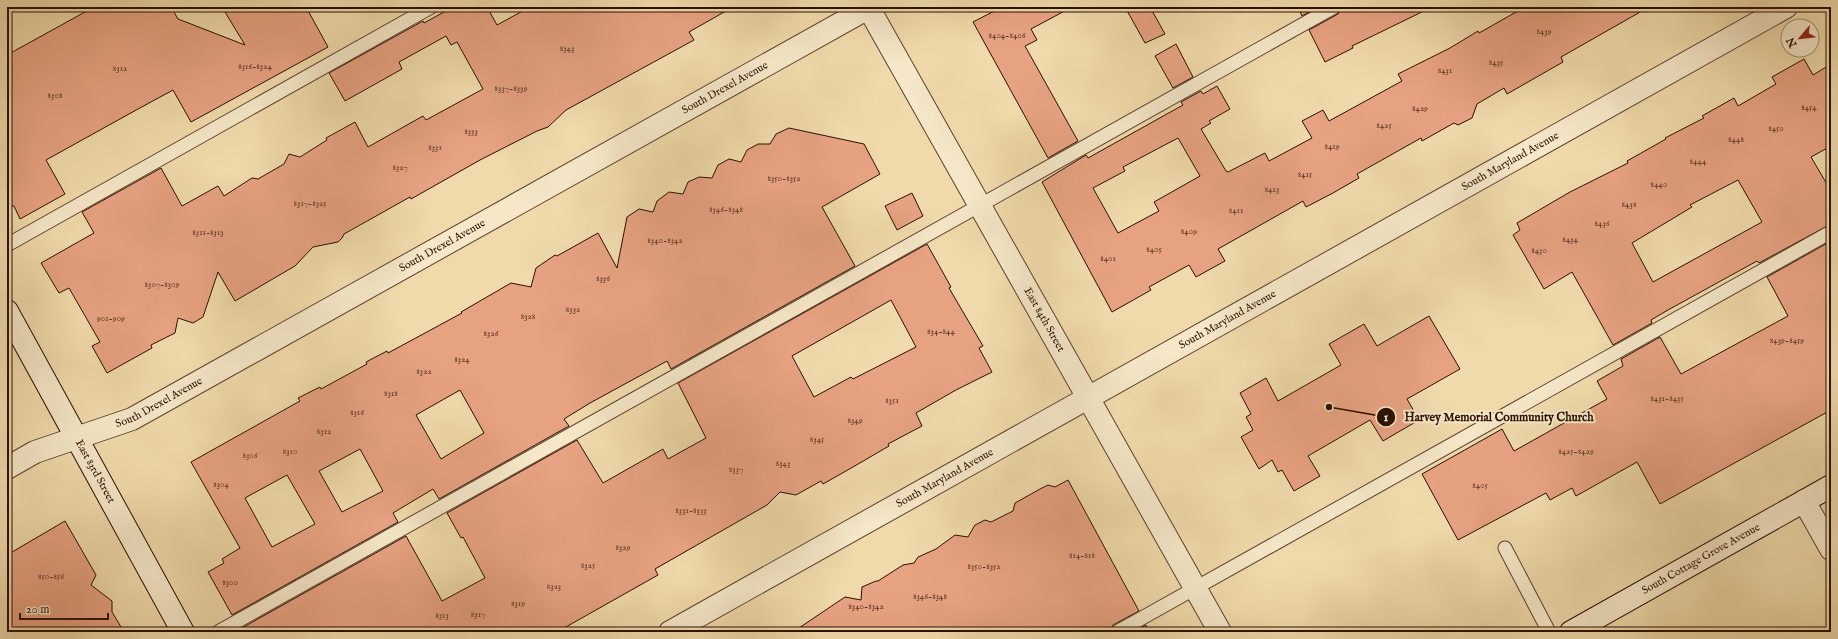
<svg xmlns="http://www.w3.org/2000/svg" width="1838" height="639" viewBox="0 0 1838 639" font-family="'IM FELL English',serif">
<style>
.building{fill:#e7a282;stroke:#2a0f02;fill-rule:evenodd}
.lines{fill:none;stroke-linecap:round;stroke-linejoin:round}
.lane-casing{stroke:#5c422c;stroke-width:15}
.street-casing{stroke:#5c422c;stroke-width:24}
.secondary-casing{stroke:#2a0f02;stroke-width:24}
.lane{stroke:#f5e7c8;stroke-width:13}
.street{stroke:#f5e7c8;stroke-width:22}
.secondary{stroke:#f5e7c8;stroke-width:22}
.labels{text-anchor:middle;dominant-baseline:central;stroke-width:4;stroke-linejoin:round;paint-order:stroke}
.number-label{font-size:9px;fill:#593422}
.street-label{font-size:11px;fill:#2a0f02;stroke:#f5e7c8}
.leader{fill:none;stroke:#2a0f02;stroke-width:1.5}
.callout-dot{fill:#2a0f02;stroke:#f5e7c8;stroke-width:1.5}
.mark-label{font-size:12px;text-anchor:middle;font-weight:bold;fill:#fff}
.callout-label{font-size:12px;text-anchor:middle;font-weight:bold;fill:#2a0f02;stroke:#f5e7c8;stroke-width:4;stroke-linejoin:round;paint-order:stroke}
</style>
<rect width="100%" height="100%" fill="#f0daab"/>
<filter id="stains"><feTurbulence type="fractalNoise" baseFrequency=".005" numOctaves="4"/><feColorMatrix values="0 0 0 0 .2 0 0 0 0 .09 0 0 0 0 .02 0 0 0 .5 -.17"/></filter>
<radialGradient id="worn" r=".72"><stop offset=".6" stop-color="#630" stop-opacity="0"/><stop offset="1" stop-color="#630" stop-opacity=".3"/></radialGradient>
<!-- building -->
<path class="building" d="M 94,7 L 171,7 L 178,19 L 245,45 L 222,7 L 306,7 L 328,47 L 191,122 L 173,90 L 138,109 L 46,160 L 65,194 L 20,219 L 14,206 L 7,206 L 7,55 Z
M 453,7 L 487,7 L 497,25 L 530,7 L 733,7 L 689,32 L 694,40 L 566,110 L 548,127 L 537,131 L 480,160 L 411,199 L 410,197 L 344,234 L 342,238 L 338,242 L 313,247 L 295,266 L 235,301 L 218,272 L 203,317 L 193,323 L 178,318 L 175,333 L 151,345 L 152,348 L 107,373 L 92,346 L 100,342 L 69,288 L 59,293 L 41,263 L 94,233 L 82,212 L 161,168 L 182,206 L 218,186 L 224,196 L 252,178 L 258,179 L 284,164 L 289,154 L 300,157 L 327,140 L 326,138 L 355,122 L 368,147 L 423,116 L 426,120 L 483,89 L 457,42 L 451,45 L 446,36 L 399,62 L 402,69 L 345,101 L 329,73 L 423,21 L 424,23 Z
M 1002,7 L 1072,7 L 1031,29 L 1037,40 L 1025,46 L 1078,141 L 1048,158 L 973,22 Z
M 1125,7 L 1150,7 L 1165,34 L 1145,43 Z
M 1298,7 L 1318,7 L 1302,16 Z
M 1342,7 L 1432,7 L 1352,46 L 1353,48 L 1325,62 L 1309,30 L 1338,14 Z
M 1525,7 L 1649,7 L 1561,57 L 1563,62 L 1507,94 L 1504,88 L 1477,104 L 1472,118 L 1458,125 L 1454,123 L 1422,141 L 1421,138 L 1357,174 L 1359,178 L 1333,193 L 1306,207 L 1303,201 L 1218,249 L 1225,261 L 1196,277 L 1189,265 L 1149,287 L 1151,290 L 1112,312 L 1042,182 L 1086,155 L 1088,158 L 1183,105 L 1181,102 L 1201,91 L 1203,94 L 1217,86 L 1230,109 L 1209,121 L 1211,123 L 1201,129 L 1226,171 L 1228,172 L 1265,153 L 1269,161 L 1312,138 L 1302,121 L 1323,110 L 1329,121 L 1402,81 L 1398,74 L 1450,48 L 1478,31 L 1479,33 ZM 1178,138 L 1200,176 L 1154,202 L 1159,211 L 1118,233 L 1093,188 L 1125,171 L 1123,167 Z
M 1176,44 L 1193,77 L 1173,88 L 1155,56 Z
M 1804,59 L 1813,75 L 1831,64 L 1831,146 L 1811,157 L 1831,191 L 1831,224 L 1759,263 L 1757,261 L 1668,310 L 1651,320 L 1652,323 L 1613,345 L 1572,272 L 1544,289 L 1513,235 L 1520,230 L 1517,223 L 1570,192 L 1628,163 L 1627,161 L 1666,139 L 1665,138 L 1704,118 L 1702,116 L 1734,98 L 1738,106 L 1776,84 L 1772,77 ZM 1738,180 L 1762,222 L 1653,282 L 1632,243 L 1692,207 L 1690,205 Z
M 789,128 L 864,144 L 880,174 L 822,207 L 855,266 L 671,369 L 667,361 L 590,403 L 564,419 L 569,426 L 439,499 L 433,489 L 393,513 L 398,522 L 232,615 L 208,572 L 224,563 L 222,559 L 240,548 L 191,462 L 300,401 L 298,398 L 320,387 L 321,389 L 367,364 L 366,362 L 387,351 L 388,353 L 462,313 L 461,312 L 511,283 L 531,287 L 536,268 L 555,255 L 557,256 L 598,233 L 617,268 L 627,217 L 639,209 L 653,212 L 657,201 L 669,192 L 683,194 L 688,182 L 699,177 L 712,178 L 718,165 L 729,159 L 741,162 L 747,150 L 758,144 L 770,144 L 776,134 ZM 460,390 L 484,433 L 441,459 L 416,415 ZM 360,449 L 383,491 L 342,512 L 319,471 ZM 287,475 L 315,524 L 272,547 L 245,498 Z
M 912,193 L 923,216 L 897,230 L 885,206 Z
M 1831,241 L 1831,410 L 1660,504 L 1637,462 L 1576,496 L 1572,488 L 1550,500 L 1546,493 L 1458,540 L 1422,474 L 1502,429 L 1514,451 L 1607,399 L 1597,381 L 1623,366 L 1621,359 L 1660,337 L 1681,374 L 1788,316 L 1767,277 Z
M 927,244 L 951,287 L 949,288 L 983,346 L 979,348 L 992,372 L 956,390 L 916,413 L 922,426 L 888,444 L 889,446 L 853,467 L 823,484 L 821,481 L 796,495 L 780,492 L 767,505 L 655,569 L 658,575 L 557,632 L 242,632 L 240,629 L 406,536 L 442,601 L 485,578 L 463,537 L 461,538 L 447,513 L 577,440 L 603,483 L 663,449 L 668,459 L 706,438 L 678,383 ZM 891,300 L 916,347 L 853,379 L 851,377 L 814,397 L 792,356 Z
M 1429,316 L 1460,369 L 1407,399 L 1419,420 L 1383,441 L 1370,420 L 1308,456 L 1320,476 L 1294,491 L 1282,470 L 1278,472 L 1272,460 L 1259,469 L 1241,437 L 1253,430 L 1246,417 L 1251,414 L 1240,393 L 1266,378 L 1278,401 L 1341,365 L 1329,344 L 1364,324 L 1377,346 Z
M 1068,480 L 1139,611 L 1113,625 L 1109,632 L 793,632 L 845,597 L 861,600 L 862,587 L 876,581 L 878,581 L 903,565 L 914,563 L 918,557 L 936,549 L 955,535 L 968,537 L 975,525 L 985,520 L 991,522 L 1013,511 L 1015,503 L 1040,489 L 1048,485 L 1055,487 Z
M 65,521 L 96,575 L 91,585 L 112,601 L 112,612 L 124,632 L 7,632 L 7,555 Z
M 1146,625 L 1150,632 L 1133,632 Z"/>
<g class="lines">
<!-- lane casing -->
<g class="lane-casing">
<path id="lane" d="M 7,245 L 431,7
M 1505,548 L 1549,632
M 218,632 L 1334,7
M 1117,632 L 1831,232"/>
</g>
<!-- street casing -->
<g class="street-casing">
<g id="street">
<path id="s1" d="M 868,7 L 1220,632"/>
<path id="s2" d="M 7,468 L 35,452 L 132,419 L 870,7"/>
<path d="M 1804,501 L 1831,549"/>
<path id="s3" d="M 670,632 L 1786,7"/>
</g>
</g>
<!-- secondary casing -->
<g class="secondary-casing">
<g id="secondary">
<path id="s4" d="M 7,311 L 183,632"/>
<path id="s5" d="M 1571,632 L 1831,486"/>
</g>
</g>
<!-- lane -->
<use href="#lane" class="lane"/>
<!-- street -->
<use href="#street" class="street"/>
<!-- secondary -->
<use href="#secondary" class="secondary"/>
</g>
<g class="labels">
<!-- number labels -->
<g class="number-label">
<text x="1544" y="31">8439</text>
<text x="1007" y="35">8404-8406</text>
<text x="567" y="48">8343</text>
<text x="1496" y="62">8435</text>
<text x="255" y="66">8316-8324</text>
<text x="120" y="68">8312</text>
<text x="1445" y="70">8431</text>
<text x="511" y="88">8337-8339</text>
<text x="55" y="95">8308</text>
<text x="1809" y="107">8454</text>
<text x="1420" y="108">8429</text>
<text x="1384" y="125">8425</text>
<text x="1776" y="128">8450</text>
<text x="471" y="131">8333</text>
<text x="1736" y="139">8448</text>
<text x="1332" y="146">8419</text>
<text x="435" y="147">8331</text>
<text x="1698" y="161">8444</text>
<text x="400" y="167">8327</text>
<text x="1305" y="174">8415</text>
<text x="784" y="178">8350-8352</text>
<text x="1659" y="184">8440</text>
<text x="1272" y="189">8413</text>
<text x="310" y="203">8317-8325</text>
<text x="1629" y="204">8438</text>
<text x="726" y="209">8346-8348</text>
<text x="1236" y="210">8411</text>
<text x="1602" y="223">8436</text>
<text x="1189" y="231">8409</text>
<text x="208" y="232">8311-8313</text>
<text x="1570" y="239">8434</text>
<text x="665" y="240">8340-8342</text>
<text x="1154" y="249">8405</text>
<text x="1539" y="250">8430</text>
<text x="1108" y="258">8401</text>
<text x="603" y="278">8336</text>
<text x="162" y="284">8307-8309</text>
<text x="573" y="309">8332</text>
<text x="528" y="316">8328</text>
<text x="111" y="318">901-909</text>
<text x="941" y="331">834-844</text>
<text x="491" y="333">8326</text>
<text x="1787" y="340">8439-8459</text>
<text x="462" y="359">8324</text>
<text x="424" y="371">8322</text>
<text x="391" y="393">8318</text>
<text x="1667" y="398">8431-8435</text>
<text x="892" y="400">8351</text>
<text x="357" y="412">8316</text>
<text x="855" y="420">8349</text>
<text x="324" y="431">8312</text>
<text x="817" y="439">8345</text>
<text x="290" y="451">8310</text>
<text x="1576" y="451">8425-8429</text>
<text x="250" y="455">8306</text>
<text x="783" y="463">8343</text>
<text x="736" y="469">8337</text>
<text x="221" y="484">8304</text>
<text x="1480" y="485">8405</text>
<text x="691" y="510">8331-8333</text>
<text x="623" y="547">8329</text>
<text x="1082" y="555">814-818</text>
<text x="588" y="565">8325</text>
<text x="984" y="566">8350-8352</text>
<text x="51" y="576">850-856</text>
<text x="230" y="582">8300</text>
<text x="554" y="586">8323</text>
<text x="930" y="596">8346-8348</text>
<text x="518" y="603">8319</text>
<text x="866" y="606">8340-8342</text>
<text x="478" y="614">8317</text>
<text x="442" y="615">8313</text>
</g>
<!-- street labels -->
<g class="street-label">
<text stroke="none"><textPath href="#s2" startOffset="814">South Drexel Avenue</textPath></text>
<text stroke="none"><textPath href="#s3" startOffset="963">South Maryland Avenue</textPath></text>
<text stroke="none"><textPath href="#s2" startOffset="490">South Drexel Avenue</textPath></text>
<text stroke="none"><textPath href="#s1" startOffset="359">East 84th Street</textPath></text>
<text stroke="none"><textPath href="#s3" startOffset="639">South Maryland Avenue</textPath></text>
<text stroke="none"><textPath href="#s2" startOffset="166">South Drexel Avenue</textPath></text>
<text stroke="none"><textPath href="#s4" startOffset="183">East 83rd Street</textPath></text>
<text stroke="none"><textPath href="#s3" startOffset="315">South Maryland Avenue</textPath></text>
<text stroke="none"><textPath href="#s5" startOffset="149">South Cottage Grove Avenue</textPath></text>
</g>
</g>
<!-- callouts -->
<path class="leader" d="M1329 407L1386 417"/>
<g class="callout-dot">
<circle cx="1329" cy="407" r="4"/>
<circle cx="1386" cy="417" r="10"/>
</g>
<g class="mark-label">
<text x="1386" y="421">1</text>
</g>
<g class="callout-label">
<text x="1499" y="421">Harvey Memorial Community Church</text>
</g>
<!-- margin -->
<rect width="1838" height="639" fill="none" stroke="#f0daab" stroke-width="24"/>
<rect x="8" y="8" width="1822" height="623" fill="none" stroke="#2a0f02" stroke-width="2"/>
<rect x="12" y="12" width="1814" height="615" fill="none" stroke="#2a0f02"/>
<!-- north arrow -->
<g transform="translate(1800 38) rotate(242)"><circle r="19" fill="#f5e7c8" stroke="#a49179"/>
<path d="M0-3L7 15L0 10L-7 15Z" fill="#8f2418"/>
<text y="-6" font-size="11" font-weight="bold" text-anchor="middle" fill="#2a0f02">N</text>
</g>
<!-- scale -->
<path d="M20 613v6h88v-6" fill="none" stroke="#2a0f02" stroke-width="2"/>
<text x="26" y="613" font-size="12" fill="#2a0f02" stroke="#f5e7c8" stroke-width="3" paint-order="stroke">20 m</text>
<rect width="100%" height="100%" filter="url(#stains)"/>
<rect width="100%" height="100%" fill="url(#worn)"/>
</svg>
